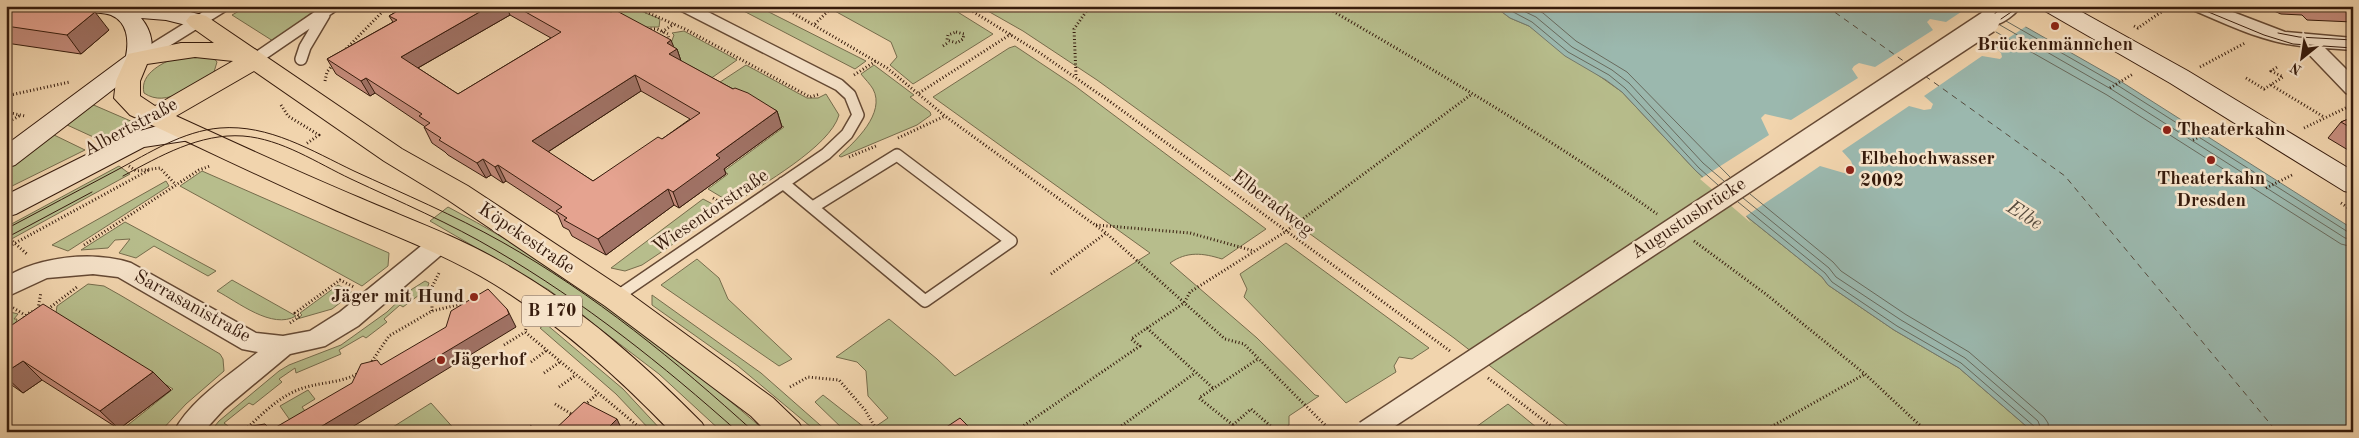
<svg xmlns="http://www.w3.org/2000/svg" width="2359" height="438" viewBox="0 0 2359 438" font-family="'Old Standard TT',serif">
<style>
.green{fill:#b7bd8c;stroke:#766c4c}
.water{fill:#9bb8ae;stroke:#73796d}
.pier{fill:#f1d4ad}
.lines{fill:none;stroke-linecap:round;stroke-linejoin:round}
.shore{stroke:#686a5d;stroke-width:1}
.ferry{stroke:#544a3d;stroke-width:1;stroke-dasharray:6 5;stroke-linecap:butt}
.service-casing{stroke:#654934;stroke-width:14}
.minor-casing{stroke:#654934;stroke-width:3}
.secondary-casing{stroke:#361b0c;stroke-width:2}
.primary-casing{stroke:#361b0c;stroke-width:2}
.path{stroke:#361b0c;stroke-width:3;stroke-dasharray:1 2.5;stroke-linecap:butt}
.service{stroke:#f6e3ca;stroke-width:11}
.minor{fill:#f6e3ca;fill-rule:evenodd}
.secondary{fill:#f6e3ca;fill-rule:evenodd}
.primary{fill:#f1d4ad;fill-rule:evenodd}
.tram{stroke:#361b0c;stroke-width:1}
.minor-bridge-casing{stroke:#654934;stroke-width:25;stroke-linecap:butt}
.minor-bridge{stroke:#f6e3ca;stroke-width:22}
.wall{fill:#c58c7c;stroke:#361b0c;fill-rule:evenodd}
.shaded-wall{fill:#a07265;stroke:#361b0c}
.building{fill:#e5a390;stroke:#361b0c;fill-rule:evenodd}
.poi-dot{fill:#8f2418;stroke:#f6e3ca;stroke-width:2}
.labels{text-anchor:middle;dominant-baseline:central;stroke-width:5;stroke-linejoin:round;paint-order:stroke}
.shield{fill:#f6e3ca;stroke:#705745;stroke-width:1}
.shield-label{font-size:18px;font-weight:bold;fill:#361b0c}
.poi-label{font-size:19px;font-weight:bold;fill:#361b0c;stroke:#f6e3ca;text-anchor:start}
.street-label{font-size:19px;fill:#361b0c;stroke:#f6e3ca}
.water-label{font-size:20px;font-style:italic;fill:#544a3d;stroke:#f6e3ca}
</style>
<rect width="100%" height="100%" fill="#f1d4ad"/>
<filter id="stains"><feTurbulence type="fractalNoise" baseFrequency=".004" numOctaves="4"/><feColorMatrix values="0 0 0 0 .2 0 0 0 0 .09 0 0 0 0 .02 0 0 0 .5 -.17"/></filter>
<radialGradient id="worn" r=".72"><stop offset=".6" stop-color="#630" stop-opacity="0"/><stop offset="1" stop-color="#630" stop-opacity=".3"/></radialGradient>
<!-- green -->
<path class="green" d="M 248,6 L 321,6 L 273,41 L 232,15 Z
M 588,6 L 629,6 L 660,19 L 659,27 L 646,27 L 578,13 Z
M 734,6 L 757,6 L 866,61 L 855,69 Z
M 837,6 L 948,6 L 993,34 L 913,84 L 890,65 L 897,57 L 891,42 L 833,10 Z
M 979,6 L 1494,6 L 1510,18 L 1529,26 L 1622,92 L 1696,171 L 1746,216 L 1822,277 L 1828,285 L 1894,330 L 1959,368 L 2033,432 L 1575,432 L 1454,338 L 1097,80 L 1023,31 Z
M 684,31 L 737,60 L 703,84 L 664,48 L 671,43 L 674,35 L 672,33 Z
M 1015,46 L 1075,86 L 1266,229 L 1222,259 C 1203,253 1187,251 1170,263 L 1257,338 L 1315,395 L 1319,396 L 1289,416 L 1289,425 L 1279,432 L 846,432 L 815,402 L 823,395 L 869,431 L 888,418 L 868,396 L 866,371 L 857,362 L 836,357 L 889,319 L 937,359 L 955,376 L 1150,253 L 933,97 L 1009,48 Z
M 181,56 L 213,57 L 217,62 L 214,72 C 194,84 167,109 144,93 C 139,73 165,61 181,56 Z
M 746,65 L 807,98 L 818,98 L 826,94 L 839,115 C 830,147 761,185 733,204 L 708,189 L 728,174 L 724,171 L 784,127 L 711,88 Z
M 874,65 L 914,95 L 910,97 L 930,112 L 931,115 L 917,125 L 841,157 L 839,156 C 855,142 886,113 873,89 C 870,84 865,79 861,74 Z
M 89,103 L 133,122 L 133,125 L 102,141 L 65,124 Z
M 52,134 L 85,150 L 6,189 L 6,168 Z
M 119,166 L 130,174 L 6,242 L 6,227 Z
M 202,171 L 389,253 L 388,266 L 362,286 L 180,186 Z
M 166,181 L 169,186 L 68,251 L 52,245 Z
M 703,199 L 724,210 L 642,265 L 625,271 L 611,268 Z
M 448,207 C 525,247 595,296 663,348 C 698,376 733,402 766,432 L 722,432 L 659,374 L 549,290 L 430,221 Z
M 125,222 L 216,271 L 208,276 L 154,246 L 136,258 L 119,253 L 130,239 L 115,240 L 108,248 L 81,250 Z
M 1286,243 L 1429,348 L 1412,359 L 1399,357 L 1394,366 L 1396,372 L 1346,403 L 1244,297 L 1247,289 L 1240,274 Z
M 697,259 L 719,278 L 728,299 L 792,359 L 779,366 L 661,285 Z
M 232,280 L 296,316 C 272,330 238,302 217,291 Z
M 425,281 L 429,283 L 427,289 L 403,307 L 400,305 L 384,319 L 387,322 L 366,338 L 363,336 L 339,350 L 341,354 L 296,373 L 295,368 L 279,379 L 282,382 L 253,405 L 249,403 L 224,423 L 236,432 L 210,432 L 219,421 L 279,371 L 289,365 L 341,345 L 387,312 L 409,291 Z
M 88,284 L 104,286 L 120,295 L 220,354 L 223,359 L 224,371 L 186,404 L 160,432 L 119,432 L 173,389 L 62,321 L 6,340 L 6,311 L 18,314 L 14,319 L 17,319 L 15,326 L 56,313 L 57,306 Z
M 338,285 L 353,293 L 332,309 L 297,319 L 302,315 L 300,313 Z
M 652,295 L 761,373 L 828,432 L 817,432 L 738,366 L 652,305 Z
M 546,324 L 623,389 L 663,432 L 652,432 L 616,394 L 540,328 Z
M 308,390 L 315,399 L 302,407 L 308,415 L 292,423 L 280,406 Z
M 431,403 L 457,432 L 385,432 Z
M 1508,404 L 1542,432 L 1469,432 Z"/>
<!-- water -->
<path class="water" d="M 1494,6 L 1989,6 L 2117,79 L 2353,229 L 2353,432 L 2033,432 L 1959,368 L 1894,330 L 1828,285 L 1822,277 L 1746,216 L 1696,171 L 1622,92 L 1606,80 L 1565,56 L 1529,26 L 1510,18 Z"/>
<!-- pier -->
<path class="pier" d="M 1970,6 L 1994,6 L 2028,25 L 1995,47 L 2001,53 L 2002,57 L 2000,59 L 1982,56 L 1924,96 L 1933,104 L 1931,109 L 1924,110 L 1909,106 L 1842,151 L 1851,161 L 1854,169 L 1849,173 L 1844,173 L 1820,166 L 1746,216 L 1751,223 L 1700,179 L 1769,135 L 1761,118 L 1765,114 L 1791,120 L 1858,78 L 1852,69 L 1854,66 L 1859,63 L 1875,67 L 1933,30 L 1927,22 L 1930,19 L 1946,22 Z"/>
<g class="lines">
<!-- shore -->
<path class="shore" d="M 1502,6 L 1532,22 L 1568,52 L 1609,75 L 1625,88 L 1699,168 L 1718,185
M 1513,6 L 1536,17 L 1572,47 L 1612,70 L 1629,83 L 1703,163 L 1724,181
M 1530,6 L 1543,13 L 1576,41 L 1627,72 L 1730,177
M 2006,21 L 2114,83 L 2348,232 L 2353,233
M 2000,25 L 2111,89 L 2345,238 L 2353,239
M 1996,32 L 2107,95 L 2341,244 L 2353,247
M 1750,194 L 1833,262 L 1841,271 L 1905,314 L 1969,352 L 2044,417 L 2048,423 L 2049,432
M 1743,198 L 1829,268 L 1836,277 L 1901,320 L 1965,358 L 2038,421 L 2042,432
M 1738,202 L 1825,273 L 1832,282 L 1897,326 L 1961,363 L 2035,427 L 2035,432"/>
<!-- ferry -->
<path class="ferry" d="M 1826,6 L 1905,62
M 1925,76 L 2065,176 L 2277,432"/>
<!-- service casing -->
<g class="service-casing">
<path id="service" d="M 141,57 L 223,6
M 301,59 L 305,47 L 324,15
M 254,60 L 333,6
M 783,183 L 925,301 L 1011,241 L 897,155 L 813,207
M 615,298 L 826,154 L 847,134 L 858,115 L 850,95 L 839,85 L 684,6"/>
</g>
<!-- minor casing -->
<g class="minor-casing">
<path id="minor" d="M 1999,6 L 2021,6 C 2014,17 1994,30 1981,26 L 1978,22 Z
M 2191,6 L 2217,6 L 2285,32 L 2353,38 L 2353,50 L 2325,48 L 2353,76 L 2353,95 L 2346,93 L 2301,46 C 2263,42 2228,25 2193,10 Z
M 439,236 L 447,238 L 450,244 L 447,250 L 358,326 L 325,346 L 290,354 L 224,409 L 203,432 L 174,432 C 189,401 231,374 258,352 L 242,349 L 118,277 L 93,274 L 47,278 L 6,297 L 6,277 C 41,256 93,251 131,263 L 256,333 L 283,336 L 310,331 L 340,312 L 431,238 Z"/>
</g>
<!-- secondary casing -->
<g class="secondary-casing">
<path id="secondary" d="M 81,6 L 167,6 L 206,16 L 210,21 L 206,26 L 198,28 L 166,20 L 141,18 C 152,31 156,49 146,64 L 15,165 L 6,168 L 6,145 L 126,56 C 129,41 128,22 111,15 C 103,12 92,13 84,11 Z
M 2042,6 L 2071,6 L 2188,71 L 2353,171 L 2353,193 L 2344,191 L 2170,83 L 2045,11 Z
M 188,124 L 197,127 L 201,133 L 197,139 L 144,147 L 16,214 L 6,217 L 6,195 L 126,135 L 157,126 Z"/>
</g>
<!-- primary casing -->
<g class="primary-casing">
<path id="primary" d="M 198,14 L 206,16 L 402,149 L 468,186 L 625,290 L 773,398 L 799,423 L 804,432 L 767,432 L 751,416 L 605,306 L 448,200 L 384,161 L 254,71 L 176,116 C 237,144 298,172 360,198 C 406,218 454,235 498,260 C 574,302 641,361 702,423 L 707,432 L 671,432 C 618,377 559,324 494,284 C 443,253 387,233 333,209 C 265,179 197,146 130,115 L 114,98 L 116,81 L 128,54 L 181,43 L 214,43 L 190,26 L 186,21 L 190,16 ZM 195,57 L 233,61 L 155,106 L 140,96 L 140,81 L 147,64 Z"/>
</g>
<!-- path -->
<path class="path" d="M 633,6 L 687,30 L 810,97 L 820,94
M 781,6 L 887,68 L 945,116 L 1106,233 L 1225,339 L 1244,344 L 1326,426
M 964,6 L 1040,53 L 1112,103 L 1450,351
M 1324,6 C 1437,72 1551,138 1657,214
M 815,24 L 833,6
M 2134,26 L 2138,28 L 2167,8
M 647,29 L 657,29 L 668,34 L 669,40 L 663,45 L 639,33 Z
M 662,32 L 674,24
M 956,32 L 964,34 L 963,39 L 957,43 L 947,40 L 948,35 Z
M 943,46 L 949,42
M 346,49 L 388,6
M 2200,67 L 2245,43
M 854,75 L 876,61
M 1076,75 L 1074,29 L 1090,6
M 2246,78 L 2264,89 L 2283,77 L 2271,71 L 2279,66
M 325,81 L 327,72 L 334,63
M 2271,85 L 2324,117
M 2110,88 L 2133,74
M 919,93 L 1011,34
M 6,96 L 70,82
M 281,105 L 288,116 L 319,135 L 306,144
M 6,112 L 25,116
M 6,123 L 21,115
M 2304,128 L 2350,106
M 898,138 L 945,116
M 2193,140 L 2220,127
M 849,157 L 876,146
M 129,166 L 136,171 L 160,168 L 176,185
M 2266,188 L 2294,174
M 713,198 L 723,204
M 2341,203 L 2353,211
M 1096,225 L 1190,233 L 1254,251
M 10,239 L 28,255
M 1694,241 L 1767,295 L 1865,374 L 1927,432
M 84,245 L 199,170 L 210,166
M 6,248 L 149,170
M 1051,274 L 1106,233
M 10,306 L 25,315
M 41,308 L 50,312 C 46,325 33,330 20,328 L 18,325 L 27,314 Z
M 38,309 L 41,292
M 48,309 L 77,287
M 432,311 L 432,287 L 439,273
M 529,319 L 525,332 L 645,432
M 290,323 L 300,316 L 295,313 L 340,280 L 354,287
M 1147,328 L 1213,388
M 504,345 L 525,332
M 531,362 L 547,350
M 370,364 L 389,336 L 432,311 L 466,303
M 544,373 L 560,362
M 1488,378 L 1559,432
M 559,387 L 576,375
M 790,387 L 808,377 L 839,380 L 865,410 L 878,432
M 555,404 L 573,415
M 585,405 L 597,394
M 1233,425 L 1199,398 L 1258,359
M 530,426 L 539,432
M 243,432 C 261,415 279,396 303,388 C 322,382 340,383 357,374
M 1024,432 L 1023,426 L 1140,346 L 1131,339 L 1184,303 L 1190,292 L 1285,232 L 1472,94
M 1113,432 L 1195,373
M 1225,432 L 1251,409 L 1274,429 L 1270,432
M 1762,432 L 1865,374"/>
<!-- service -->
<use href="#service" class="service"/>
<!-- minor -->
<use href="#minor" class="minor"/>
<!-- secondary -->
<use href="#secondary" class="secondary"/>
<!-- primary -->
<use href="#primary" class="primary"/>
<!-- tram -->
<path class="tram" d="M 2194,6 L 2264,35 L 2293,44 L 2353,48
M 2001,19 L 2020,6
M 2278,33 L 2299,37 L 2353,40
M 123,176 C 160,156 200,133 243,136 C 282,139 317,163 351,179 C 400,202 450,223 497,251 C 584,302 663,365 738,432
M 6,229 C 43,209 80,190 117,170 C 149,153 183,131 220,128 C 269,124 312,151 354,171 C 404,194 454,215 502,242 C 594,294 676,361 754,432
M 6,238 L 92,192
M 1357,432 L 2006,6
M 1375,432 L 1953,50"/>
<!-- minor-bridge casing -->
<g class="minor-bridge-casing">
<path id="minor-bridge" d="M 1366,432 L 1988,22"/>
</g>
<!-- minor-bridge -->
<use href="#minor-bridge" class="minor-bridge"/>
</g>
<!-- wall -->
<path class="wall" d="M 6,6 L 109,30 L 81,54 L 6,43 Z
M 406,6 L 585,6 L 594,11 L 677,49 L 681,61 L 733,89 L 777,111 L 782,127 L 724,169 L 726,174 L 679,208 L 674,205 L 606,255 L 572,236 L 569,230 L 563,227 L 558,215 L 506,181 L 503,183 L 491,175 L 486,178 L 448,155 L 445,152 L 432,143 L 424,127 L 425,127 L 424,126 L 375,93 L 370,96 L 336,74 L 327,59 L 393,22 L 389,16 ZM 510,15 L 551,38 L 458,94 L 418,68 ZM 641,91 L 690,119 L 662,139 L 593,181 L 548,152 Z
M 2262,6 L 2353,6 L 2353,22 L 2307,20 L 2302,15 L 2281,14 Z
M 2353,117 L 2353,153 L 2328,138 L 2341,122 Z
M 6,329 L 153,372 L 171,390 L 119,429 L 42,380 L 23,393 L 6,381 Z"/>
<!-- shaded-wall -->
<path class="shaded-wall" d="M 490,6 L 506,6 L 510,15 L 409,73 L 401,57 Z
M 95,12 L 109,30 L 81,54 L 67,35 Z
M 671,40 L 675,50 L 677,49 L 682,64 L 669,54 L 667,43 Z
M 635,75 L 641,91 L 540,157 L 532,141 Z
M 366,78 L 375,93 L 370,96 L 361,81 Z
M 777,111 L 782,127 L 724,169 L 726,174 L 679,208 L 673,192 L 716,155 Z
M 483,159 L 491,175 L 486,178 L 477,163 Z
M 498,165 L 506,181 L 503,183 L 495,167 Z
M 668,189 L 674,205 L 606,255 L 598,239 Z
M 507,309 L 516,327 L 344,432 L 312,432 Z
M 23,361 L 42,380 L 23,393 L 6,377 L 6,372 Z
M 153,372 L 171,390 L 119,429 L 100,411 Z
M 617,419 L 623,432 L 604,432 Z"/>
<!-- building -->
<path class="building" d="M 6,6 L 56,6 L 95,12 L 67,35 L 6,26 Z
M 406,6 L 490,6 L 401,57 L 458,94 L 561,32 L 515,6 L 585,6 L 594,11 L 601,7 L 611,12 L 615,10 L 671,40 L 667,43 L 677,49 L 669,54 L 733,89 L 735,88 L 748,93 L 777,111 L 716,155 L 720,158 L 673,192 L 668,189 L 598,239 L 564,220 L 567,218 L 556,211 L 562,207 L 498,165 L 495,167 L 483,159 L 477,163 L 439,140 L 441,138 L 424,127 L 430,123 L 419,116 L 422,114 L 366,78 L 361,81 L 327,59 L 397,20 L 389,16 ZM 635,75 L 700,113 L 662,139 L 658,137 L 593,181 L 532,141 Z
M 2353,117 L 2353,129 L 2341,122 Z
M 488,289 L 507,309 L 509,314 L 312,432 L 241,432 L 252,426 L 265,424 L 271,430 L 352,383 L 361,364 L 377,360 L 381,365 L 446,327 L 451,311 Z
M 43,304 L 153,372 L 100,411 L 23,361 L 6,372 L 6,329 Z
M 584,402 L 617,419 L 604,432 L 552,432 Z
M 960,418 L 974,432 L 949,432 L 945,428 Z"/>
<!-- markers -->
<g class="poi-dot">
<circle cx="2055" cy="26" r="5"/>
<circle cx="2167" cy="130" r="5"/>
<circle cx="2211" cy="160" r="5"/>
<circle cx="1850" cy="170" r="5"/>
<circle cx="474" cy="297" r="5"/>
<circle cx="441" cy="360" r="5"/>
</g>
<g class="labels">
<!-- shield labels -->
<rect class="shield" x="522" y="295.5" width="60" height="31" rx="4"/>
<g class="shield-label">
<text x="552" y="311">B 170</text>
</g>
<!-- poi labels -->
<g class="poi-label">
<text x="2055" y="45" text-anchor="middle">Brückenmännchen</text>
<text x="2177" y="130">Theaterkahn</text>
<text x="1860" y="159">Elbehochwasser<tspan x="1860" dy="22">2002</tspan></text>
<text x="2211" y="179" text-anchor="middle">Theaterkahn<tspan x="2211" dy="22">Dresden</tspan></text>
<text x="464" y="297" text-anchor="end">Jäger mit Hund</text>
<text x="451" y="360">Jägerhof</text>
</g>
<!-- street labels -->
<g class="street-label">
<text transform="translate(131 128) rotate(-28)">Albertstraße</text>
<text transform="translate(1272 204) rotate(37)">Elberadweg</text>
<text transform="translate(711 212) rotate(-34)">Wiesentorstraße</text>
<text transform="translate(1689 219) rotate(-33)">Augustusbrücke</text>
<text transform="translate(526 239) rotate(34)">Köpckestraße</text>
<text transform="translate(192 307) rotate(29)">Sarrasanistraße</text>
</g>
<!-- water labels -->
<g class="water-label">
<text transform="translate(2024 216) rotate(32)">Elbe</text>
</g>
</g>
<!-- margin -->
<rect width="2359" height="438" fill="none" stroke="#f1d4ad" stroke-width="25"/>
<rect x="8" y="8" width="2344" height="423" fill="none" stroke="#361b0c" stroke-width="2.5"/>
<rect x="12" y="12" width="2334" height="413" fill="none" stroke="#361b0c"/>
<!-- north arrow -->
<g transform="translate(2302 58) rotate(210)" stroke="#f6e3ca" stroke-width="4" paint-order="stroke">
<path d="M0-4L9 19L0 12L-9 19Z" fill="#361b0c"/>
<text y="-8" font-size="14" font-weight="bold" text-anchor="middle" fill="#361b0c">N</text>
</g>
<rect width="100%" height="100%" filter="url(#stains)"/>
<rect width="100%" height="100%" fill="url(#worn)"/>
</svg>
